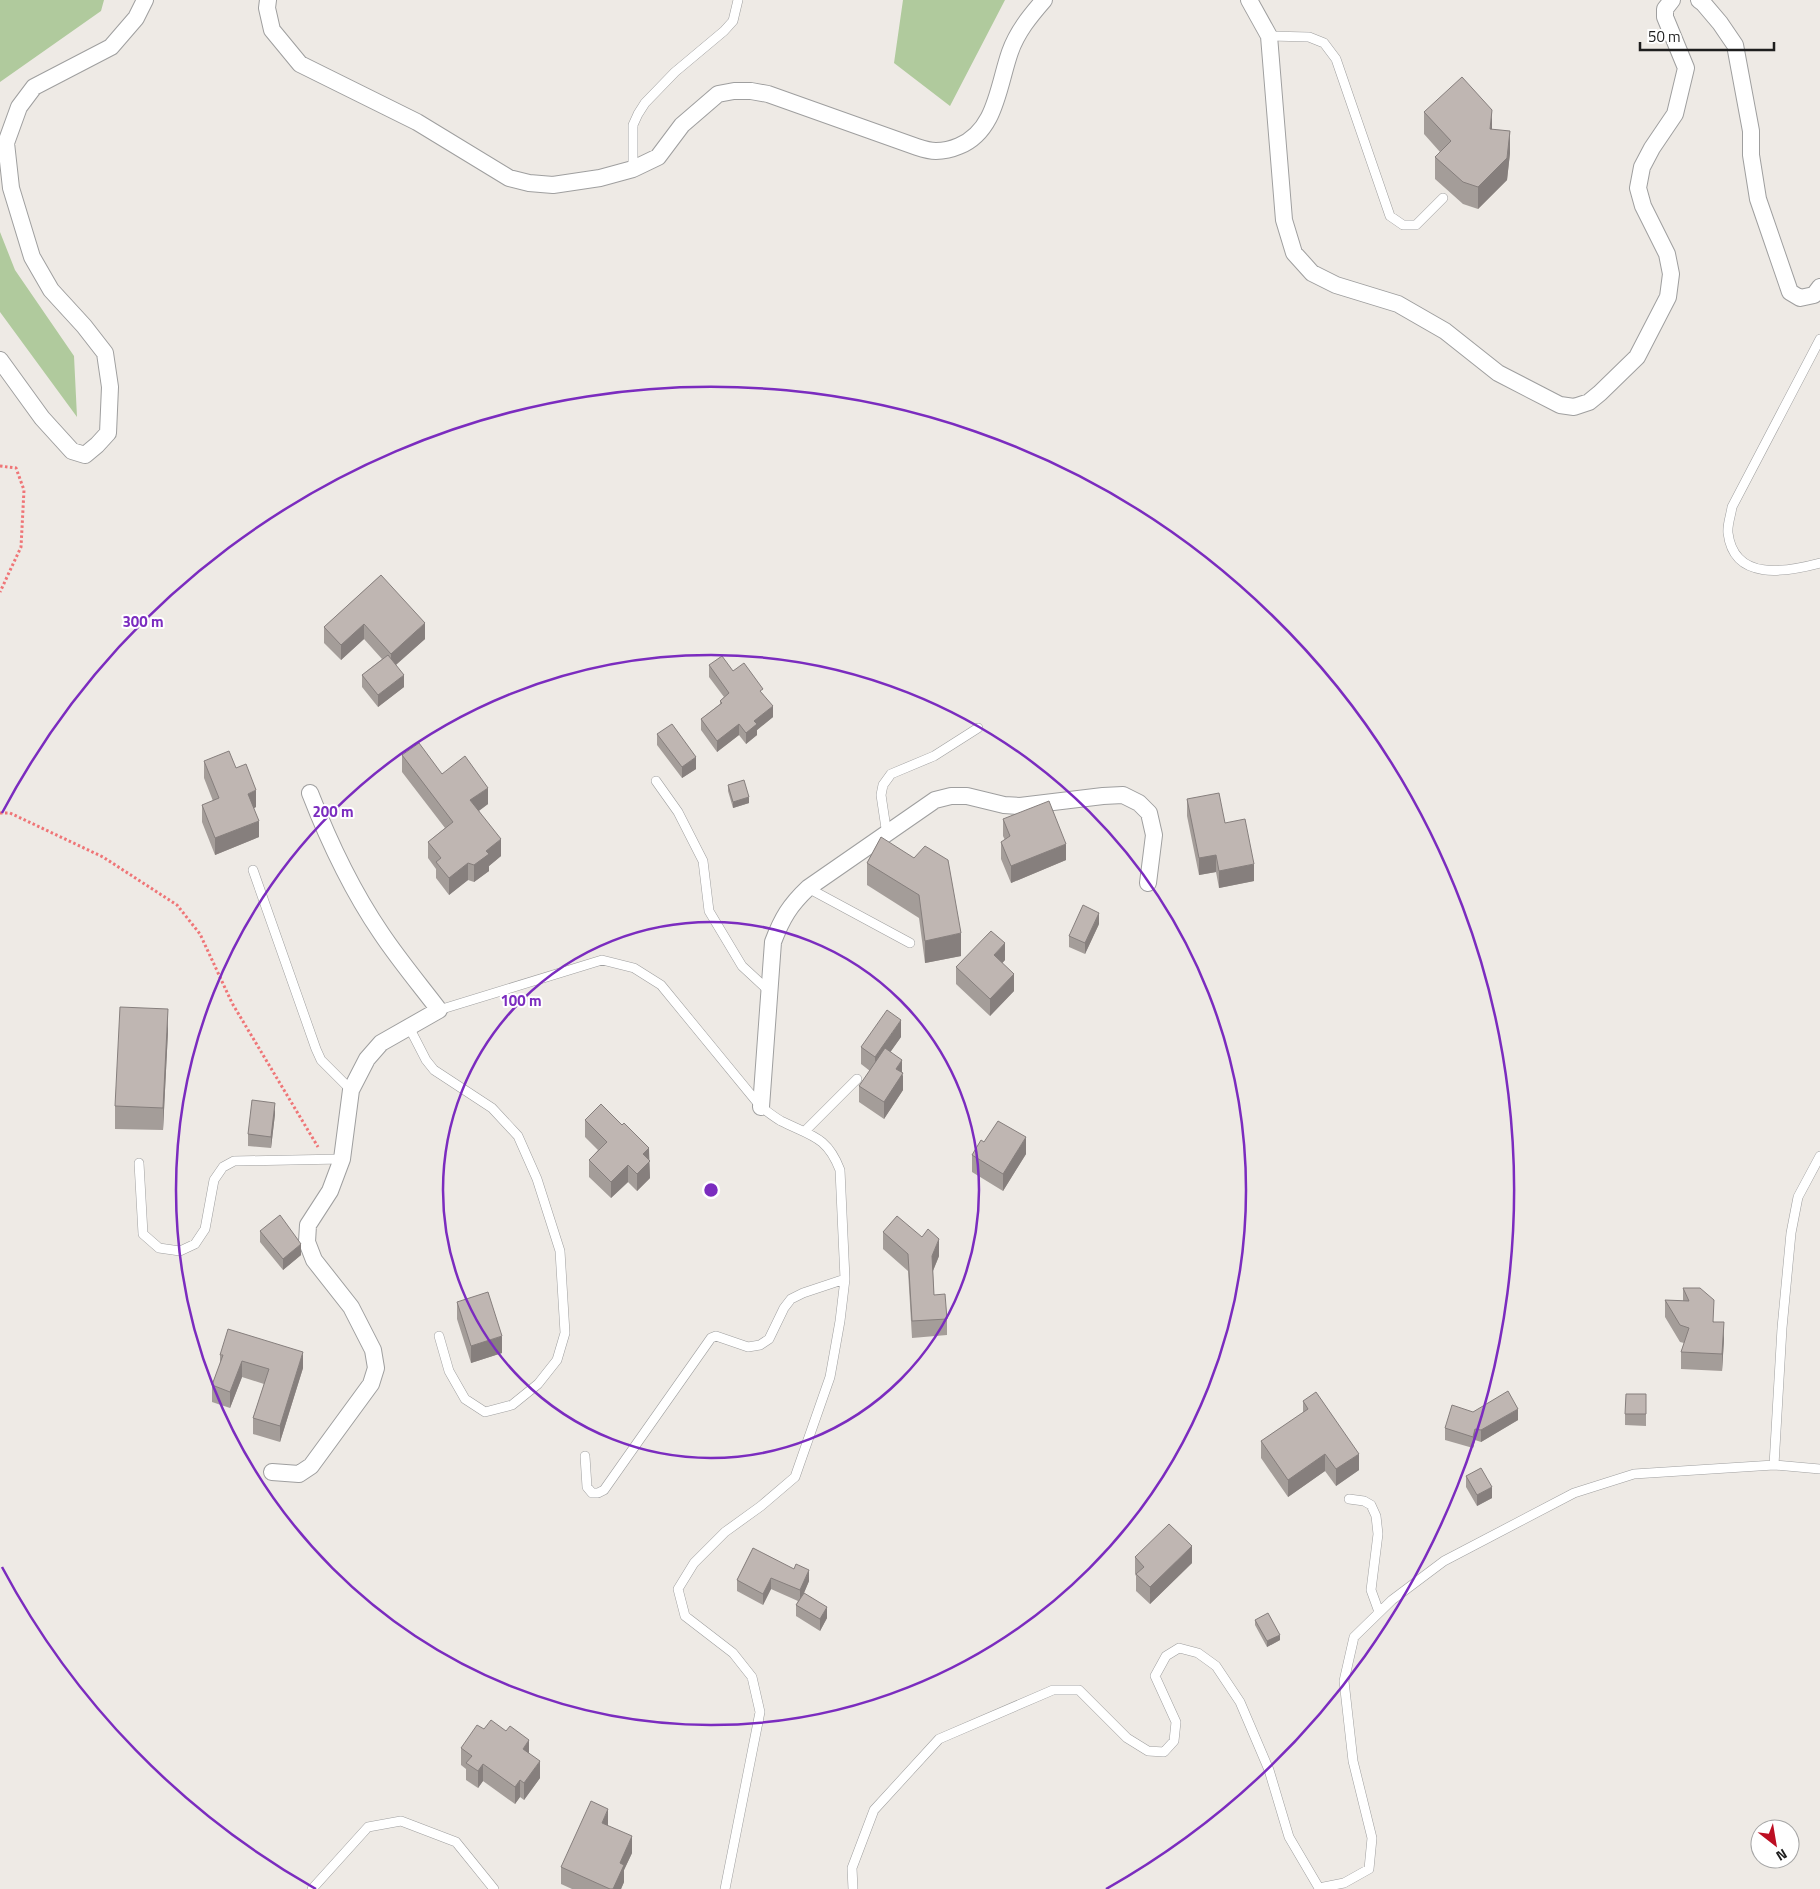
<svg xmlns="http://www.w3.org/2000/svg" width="1820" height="1889" viewBox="0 0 1820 1889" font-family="'Titillium Web',sans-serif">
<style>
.forest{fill:#b0ca9d}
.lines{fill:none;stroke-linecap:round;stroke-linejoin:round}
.lane-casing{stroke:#9f9f9f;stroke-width:10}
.street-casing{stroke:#9f9f9f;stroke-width:18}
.path{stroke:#ef7577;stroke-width:3;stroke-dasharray:2.5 2.5;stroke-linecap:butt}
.lane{stroke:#fff;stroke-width:9}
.street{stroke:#fff;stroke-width:16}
.wall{fill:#a49d99}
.shaded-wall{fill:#867f7d}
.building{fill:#bfb6b2;stroke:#867f7d}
.ring{fill:none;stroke:#7b2cbf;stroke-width:2.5}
.centre{fill:#7b2cbf;stroke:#fff;stroke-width:2.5}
.ring-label{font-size:15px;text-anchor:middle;font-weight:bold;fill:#7b2cbf;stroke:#fff;stroke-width:4;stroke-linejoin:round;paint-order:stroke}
</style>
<rect width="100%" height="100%" fill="#eeeae5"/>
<!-- forest -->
<path class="forest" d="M 0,0 L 104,0 L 101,11 L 0,82 Z
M 903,0 L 1005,0 L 950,106 L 894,63 Z
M 0,232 L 15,270 L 74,356 L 77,417 L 0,312 Z"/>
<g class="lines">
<!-- lane casing -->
<g class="lane-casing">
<path id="lane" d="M 1269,36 L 1309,37 L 1324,43 L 1336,59 L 1390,216 L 1403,225 L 1416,225 L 1443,198
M 633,169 L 633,125 L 638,114 L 645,103 L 675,72 L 724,31 L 733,21 L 738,0
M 1820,339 L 1732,507 C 1731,515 1727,525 1728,533 C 1734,582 1786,572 1820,563
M 656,781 L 678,812 L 703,861 L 709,911 L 742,966 L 770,992
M 887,835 L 881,795 L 883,785 L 891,774 L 934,756 L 978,728
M 253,870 L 316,1049 L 321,1060 L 351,1090
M 808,888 L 910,943
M 439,1010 L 602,960 L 634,968 L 661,985 L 761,1107 C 768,1112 774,1117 781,1121 C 811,1136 827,1136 840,1170 L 845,1279 L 840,1321 L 830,1377 L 795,1477 L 761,1506 L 725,1532 L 694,1563 L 678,1589 L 685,1616 L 733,1653 L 752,1677 L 760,1712 L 725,1889
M 409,1027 L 426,1060 L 434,1070 L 492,1108 L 518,1136 L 537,1179 L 560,1251 L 565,1333 L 557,1360 L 538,1384 L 512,1405 L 485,1412 L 465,1399 L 449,1371 L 439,1336
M 805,1131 L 857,1079
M 139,1163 L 143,1234 L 159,1248 L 180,1251 L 195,1244 L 205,1229 L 214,1180 L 223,1167 L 234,1161 L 342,1159
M 585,1456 L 587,1487 L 592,1493 L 598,1493 L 604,1490 L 711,1338 L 716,1336 L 748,1347 L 760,1345 L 769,1339 L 784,1308 L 791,1299 L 803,1293 L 845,1279
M 1774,1465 L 1782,1328 L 1791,1233 L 1798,1197 L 1820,1156
M 1349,1499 L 1364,1501 L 1371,1505 L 1376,1516 L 1378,1534 L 1371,1590 L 1379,1612
M 312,1889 L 368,1827 L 401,1821 L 456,1842 L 494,1889
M 853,1889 L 852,1868 L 874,1810 L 939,1739 L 1053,1690 L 1079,1690 L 1127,1738 L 1148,1751 L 1164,1752 L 1174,1741 L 1176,1722 L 1155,1676 L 1166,1656 L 1179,1648 L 1198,1653 L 1216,1666 L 1240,1702 L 1269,1770 L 1289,1837 L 1319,1888 L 1344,1883 L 1369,1869 L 1372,1838 L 1353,1761 L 1344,1681 L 1354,1637 L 1392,1600 L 1444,1561 L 1574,1493 L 1634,1474 L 1774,1465 L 1820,1469"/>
</g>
<!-- street casing -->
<g class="street-casing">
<path id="street" d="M 268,0 L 267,8 L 272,30 L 300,64 L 417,122 L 509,178 L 529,183 L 553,185 L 600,178 L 633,169 L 658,157 L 682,125 L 718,94 L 734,91 L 751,91 L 768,94 L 917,147 C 923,149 930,151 936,151 C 943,151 952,149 959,146 C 996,131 998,86 1010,52 C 1017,32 1030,16 1044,0
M 1249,0 L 1269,36 L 1284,220 L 1294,253 L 1312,273 L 1336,285 L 1398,304 L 1445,331 L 1498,373 L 1560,405 L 1574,407 L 1589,402 L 1600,393 L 1637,357 L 1668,297 L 1671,274 L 1667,254 L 1643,206 L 1638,188 L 1642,167 L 1652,148 L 1675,114 L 1686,68 L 1665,17 L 1665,9 L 1672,0
M 1699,0 L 1703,3 L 1720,23 L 1735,45 L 1751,131 L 1751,155 L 1758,199 L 1790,292 L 1800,298 L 1814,295 L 1820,287
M 0,360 L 42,418 L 72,451 L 85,455 L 97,445 L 108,433 L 110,387 L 105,353 L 84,326 L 51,290 L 32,257 L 11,188 L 6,143 L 19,107 L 34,87 L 111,47 L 136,18 L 145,0
M 761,1107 L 773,942 C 782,918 790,905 808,888 L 935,800 L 951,796 L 967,796 L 1004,805 L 1020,806 L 1103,796 L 1123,795 L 1139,803 L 1149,813 L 1154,835 L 1148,883
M 272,1472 L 299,1474 L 311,1466 L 371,1384 L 376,1368 L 373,1350 L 351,1307 L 314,1260 L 307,1242 L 308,1225 L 330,1191 L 342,1159 L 351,1090 L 367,1059 L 381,1043 L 439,1010 C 420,985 399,960 381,933 C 351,889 329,842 310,793"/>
</g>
<!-- path -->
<path class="path" d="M 0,466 L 16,468 L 24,490 L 21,547 L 0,592
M 0,813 L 10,813 L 103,857 L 177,905 L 200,934 L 232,1003 L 318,1147"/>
<!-- lane -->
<use href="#lane" class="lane"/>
<!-- street -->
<use href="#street" class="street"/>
</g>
<!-- wall -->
<path class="wall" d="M 1424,112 L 1492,129 L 1510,153 L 1507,180 L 1478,209 L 1463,204 L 1435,179 L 1435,157 L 1440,152 L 1424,134 Z
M 381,575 L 425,639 L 396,665 L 404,687 L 378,707 L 362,687 L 362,675 L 382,659 L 364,639 L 341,660 L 324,643 L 324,627 Z
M 709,665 L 733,671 L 763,694 L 773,717 L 757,730 L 757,735 L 746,744 L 739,735 L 717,752 L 701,730 L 701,719 L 720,704 L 720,701 L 724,697 L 709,677 Z
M 657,734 L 696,769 L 682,778 L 657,745 Z
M 402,755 L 442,774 L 488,804 L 479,811 L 501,856 L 489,866 L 489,871 L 474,882 L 468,880 L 449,895 L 436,878 L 436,869 L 428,858 L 428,842 L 445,828 L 402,772 Z
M 204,761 L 236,768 L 256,807 L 254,808 L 259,837 L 215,855 L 202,822 L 202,805 L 213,801 L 204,778 Z
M 728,785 L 749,803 L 733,808 L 728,791 Z
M 1187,799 L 1225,823 L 1254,881 L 1219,888 L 1216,872 L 1199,875 L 1187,816 Z
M 1003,819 L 1066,860 L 1011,883 L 1001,859 L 1001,842 L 1005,840 L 1003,836 Z
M 881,837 L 961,956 L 925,963 L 919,918 L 867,885 L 867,863 Z
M 1099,924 L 1085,954 L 1069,947 L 1069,936 Z
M 1005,960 L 1002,963 L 1014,991 L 990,1016 L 956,984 L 956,967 Z
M 168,1031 L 163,1130 L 115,1129 L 115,1106 Z
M 901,1037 L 890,1052 L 902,1072 L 903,1090 L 884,1119 L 859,1102 L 859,1086 L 870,1071 L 861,1064 L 861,1047 Z
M 275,1114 L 271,1148 L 248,1146 L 248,1134 Z
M 585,1120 L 649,1160 L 650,1178 L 637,1191 L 628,1182 L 611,1198 L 589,1177 L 589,1160 L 598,1150 L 585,1137 Z
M 984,1142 L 1026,1154 L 1003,1191 L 972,1172 L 972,1155 Z
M 260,1231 L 301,1255 L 283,1270 L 260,1242 Z
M 883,1232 L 922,1237 L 939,1256 L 933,1271 L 934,1295 L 947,1319 L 947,1335 L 912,1338 L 908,1271 L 883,1249 Z
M 1683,1288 L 1714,1322 L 1724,1339 L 1722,1371 L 1681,1369 L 1681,1352 L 1684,1343 L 1680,1342 L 1665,1317 L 1665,1300 L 1683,1301 Z
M 457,1302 L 502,1353 L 471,1363 L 457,1319 Z
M 220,1355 L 303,1368 L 280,1442 L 253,1434 L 253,1418 L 264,1384 L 242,1377 L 230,1408 L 212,1402 L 212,1385 L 220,1364 Z
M 1646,1394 L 1646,1426 L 1625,1425 L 1625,1414 Z
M 1303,1401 L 1359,1470 L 1336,1486 L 1325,1471 L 1288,1497 L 1261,1458 L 1261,1441 L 1303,1413 Z
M 1473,1412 L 1518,1420 L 1481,1442 L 1475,1440 L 1473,1448 L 1445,1440 L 1445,1428 Z
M 1466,1476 L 1492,1498 L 1477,1506 L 1466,1487 Z
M 753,1548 L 809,1581 L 804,1593 L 827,1618 L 820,1631 L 796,1616 L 796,1605 L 798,1601 L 771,1589 L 763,1605 L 737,1591 L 737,1580 Z
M 1135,1557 L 1192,1563 L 1150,1604 L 1136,1591 L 1136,1576 L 1135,1574 Z
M 1255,1620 L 1280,1640 L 1267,1647 L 1255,1625 Z
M 484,1729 L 529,1753 L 540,1778 L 524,1800 L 520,1797 L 515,1804 L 483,1781 L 478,1788 L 466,1780 L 466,1769 L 461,1765 L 461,1748 Z
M 608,1826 L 632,1853 L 624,1870 L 624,1882 L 621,1889 L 572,1889 L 561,1884 L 561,1867 Z"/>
<!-- shaded-wall -->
<path class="shaded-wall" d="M 1492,110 L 1492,133 L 1490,129 Z
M 1510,131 L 1510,153 L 1507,180 L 1478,209 L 1478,187 Z
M 425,623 L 425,639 L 391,669 L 391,654 Z
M 364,624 L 364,639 L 341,660 L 341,645 Z
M 404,675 L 404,687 L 378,707 L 378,695 Z
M 773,706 L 773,717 L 757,730 L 757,735 L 746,744 L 746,733 L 754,721 Z
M 739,724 L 739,735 L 717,752 L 717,741 Z
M 696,757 L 696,769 L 682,778 L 682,767 Z
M 488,788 L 488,804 L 470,817 L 470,800 Z
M 256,790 L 256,807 L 248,811 L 248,794 Z
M 749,797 L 749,803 L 733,808 L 733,802 Z
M 259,821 L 259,837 L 215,855 L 215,838 Z
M 501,839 L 501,856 L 489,866 L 489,871 L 474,882 L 474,865 L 486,851 Z
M 1066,844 L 1066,860 L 1011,883 L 1011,866 Z
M 1216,855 L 1216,872 L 1199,875 L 1199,858 Z
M 468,863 L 468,880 L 449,895 L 449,878 Z
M 1254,864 L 1254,881 L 1219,888 L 1219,871 Z
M 1099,913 L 1099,924 L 1085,954 L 1085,943 Z
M 961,933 L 961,956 L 925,963 L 925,941 Z
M 1005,943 L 1005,960 L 994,972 L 994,955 Z
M 1014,974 L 1014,991 L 990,1016 L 990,999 Z
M 168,1009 L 168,1031 L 163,1130 L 163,1108 Z
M 901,1020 L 901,1037 L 875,1074 L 875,1057 Z
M 902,1060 L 902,1076 L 903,1073 L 903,1090 L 884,1119 L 884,1102 L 896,1069 Z
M 275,1103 L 275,1114 L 271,1148 L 271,1137 Z
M 1026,1137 L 1026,1154 L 1003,1191 L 1003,1174 Z
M 649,1148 L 650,1178 L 637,1191 L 637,1174 L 643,1154 Z
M 628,1165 L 628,1182 L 611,1198 L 611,1182 Z
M 939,1239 L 939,1256 L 932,1273 L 932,1256 Z
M 301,1244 L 301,1255 L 283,1270 L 283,1259 Z
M 1724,1322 L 1724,1339 L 1722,1371 L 1722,1354 Z
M 502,1336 L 502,1353 L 471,1363 L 471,1346 Z
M 303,1352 L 303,1368 L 280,1442 L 280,1426 Z
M 242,1361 L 242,1377 L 230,1408 L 230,1392 Z
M 1518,1409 L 1518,1420 L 1481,1442 L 1481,1430 Z
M 1475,1429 L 1475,1440 L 1473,1448 L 1473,1437 Z
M 1325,1454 L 1325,1471 L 1288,1497 L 1288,1480 Z
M 1359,1454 L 1359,1470 L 1336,1486 L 1336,1469 Z
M 1492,1487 L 1492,1498 L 1477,1506 L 1477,1495 Z
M 1192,1546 L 1192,1563 L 1150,1604 L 1150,1587 Z
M 809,1570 L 809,1581 L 800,1602 L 800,1590 Z
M 771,1578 L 771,1589 L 763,1605 L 763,1594 Z
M 827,1607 L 827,1618 L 820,1631 L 820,1619 Z
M 1280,1635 L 1280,1640 L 1267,1647 L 1267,1641 Z
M 529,1740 L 529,1757 L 523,1749 Z
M 540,1761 L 540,1778 L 524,1800 L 524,1783 Z
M 483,1764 L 483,1781 L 478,1788 L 478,1771 Z
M 520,1780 L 520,1797 L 515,1804 L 515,1787 Z
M 608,1809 L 608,1826 L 602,1823 Z
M 632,1836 L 632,1853 L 624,1870 L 624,1882 L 621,1889 L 613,1889 L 620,1863 Z"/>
<!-- building -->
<path class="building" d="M 1462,77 L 1492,110 L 1490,129 L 1510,131 L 1507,158 L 1478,187 L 1463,182 L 1435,157 L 1451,141 L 1424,112 Z
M 381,575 L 425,623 L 391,654 L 364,624 L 341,645 L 324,627 Z
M 388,655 L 404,675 L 378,695 L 362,675 Z
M 722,656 L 733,671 L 744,663 L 763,689 L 760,691 L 773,706 L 754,721 L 757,724 L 746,733 L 739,724 L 717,741 L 701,719 L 722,703 L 720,701 L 729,693 L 709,665 Z
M 672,724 L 696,757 L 682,767 L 657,734 Z
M 419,743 L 442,774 L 465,756 L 488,788 L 470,800 L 501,839 L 486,851 L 489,854 L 474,865 L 468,863 L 449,878 L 436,862 L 441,858 L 428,842 L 453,822 L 402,755 Z
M 229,751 L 236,768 L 246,764 L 256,790 L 248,794 L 259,821 L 215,838 L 202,805 L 219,798 L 204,761 Z
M 744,780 L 749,797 L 733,802 L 728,785 Z
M 1219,793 L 1225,823 L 1245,819 L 1254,864 L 1219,871 L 1216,855 L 1199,858 L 1187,799 Z
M 1049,801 L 1066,844 L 1011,866 L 1001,842 L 1010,836 L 1003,819 Z
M 881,837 L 914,858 L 925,846 L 948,860 L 961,933 L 925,941 L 919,895 L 867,863 Z
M 1083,905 L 1099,913 L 1085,943 L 1069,936 Z
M 991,931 L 1005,943 L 994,955 L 1014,974 L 990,999 L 956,967 Z
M 120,1007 L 168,1009 L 163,1108 L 115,1106 Z
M 887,1010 L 901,1020 L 875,1057 L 861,1047 Z
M 885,1048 L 902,1060 L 896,1069 L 903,1073 L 884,1102 L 859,1086 Z
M 252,1100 L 275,1103 L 271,1137 L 248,1134 Z
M 601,1104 L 622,1125 L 624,1123 L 649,1148 L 643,1154 L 650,1161 L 637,1174 L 628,1165 L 611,1182 L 589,1160 L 607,1142 L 585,1120 Z
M 998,1121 L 1026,1137 L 1003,1174 L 972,1155 L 981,1140 L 984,1142 Z
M 280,1215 L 301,1244 L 283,1259 L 260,1231 Z
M 897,1216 L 922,1237 L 928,1229 L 939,1239 L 932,1256 L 934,1295 L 945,1294 L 947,1319 L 912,1321 L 908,1254 L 883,1232 Z
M 1683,1288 L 1700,1288 L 1714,1300 L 1713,1322 L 1724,1322 L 1722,1354 L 1681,1352 L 1689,1328 L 1680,1325 L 1665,1300 L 1689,1301 Z
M 488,1292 L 502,1336 L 471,1346 L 457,1302 Z
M 228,1329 L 303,1352 L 280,1426 L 253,1418 L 269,1369 L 242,1361 L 230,1392 L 212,1385 L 223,1355 L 220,1355 Z
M 1508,1391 L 1518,1409 L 1481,1430 L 1475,1429 L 1473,1437 L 1445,1428 L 1452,1405 L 1473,1412 Z
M 1316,1392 L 1359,1454 L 1336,1469 L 1325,1454 L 1288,1480 L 1261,1441 L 1308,1409 L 1303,1401 Z
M 1626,1394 L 1646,1394 L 1646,1414 L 1625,1414 Z
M 1481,1468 L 1492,1487 L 1477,1495 L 1466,1476 Z
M 1169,1524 L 1192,1546 L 1150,1587 L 1136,1574 L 1144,1567 L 1135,1557 Z
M 753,1548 L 794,1569 L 796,1564 L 809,1570 L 800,1590 L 771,1578 L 763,1594 L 737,1580 Z
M 804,1593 L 827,1607 L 820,1619 L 796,1605 Z
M 1268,1613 L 1280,1635 L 1267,1641 L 1255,1620 Z
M 491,1720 L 506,1731 L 510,1726 L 529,1740 L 523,1749 L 540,1761 L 524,1783 L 520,1780 L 515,1787 L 483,1764 L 478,1771 L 466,1763 L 472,1756 L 461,1748 L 477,1725 L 484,1729 Z
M 591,1801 L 608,1809 L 602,1823 L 632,1836 L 620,1863 L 624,1865 L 613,1889 L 610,1889 L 561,1867 Z"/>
<!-- distance rings -->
<g class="ring">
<circle cx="711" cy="1190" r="268"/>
<circle cx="711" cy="1190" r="535"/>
<path d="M316 1889A803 803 0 0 1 2 1567M2 813A803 803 0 1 1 1106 1889"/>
</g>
<circle cx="711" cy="1190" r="8" class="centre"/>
<g class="ring-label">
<text x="143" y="627">300 m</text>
<text x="333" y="817">200 m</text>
<text x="521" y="1006">100 m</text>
</g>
<!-- north arrow -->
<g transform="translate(1775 1844) rotate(149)"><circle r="24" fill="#ffffff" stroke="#a5a5a5"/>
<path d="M0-4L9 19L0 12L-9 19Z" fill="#bd0f23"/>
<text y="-8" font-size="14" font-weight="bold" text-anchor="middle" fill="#1e1e1e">N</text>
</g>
<!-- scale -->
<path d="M1640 42v8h134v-8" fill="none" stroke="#1e1e1e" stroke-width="2.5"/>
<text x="1648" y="42" font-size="15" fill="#1e1e1e" stroke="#ffffff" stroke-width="4" paint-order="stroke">50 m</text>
</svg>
